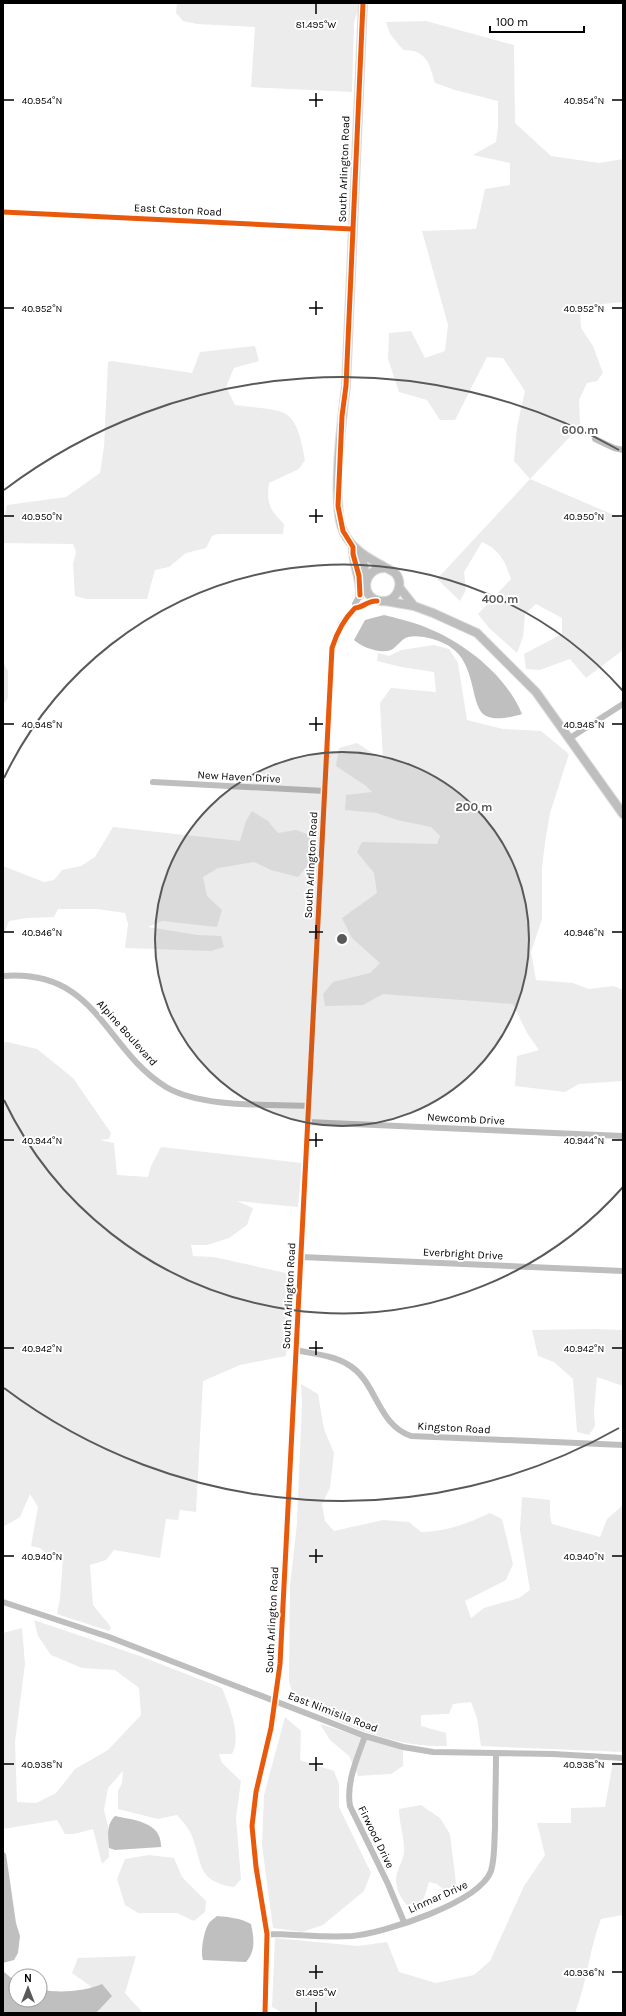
<svg xmlns="http://www.w3.org/2000/svg" width="626" height="2016" viewBox="0 0 626 2016" font-family="Karla,sans-serif">
<style>
.green{fill:#ececec}
.water{fill:#bfbfbf}
.lines{fill:none;stroke-linecap:round;stroke-linejoin:round}
.major-casing{stroke:#dbdbdb;stroke-width:10}
.minor{stroke:#bebebe;stroke-width:6}
.major{stroke:#bebebe;stroke-width:8}
.cycleway-casing{stroke:#fff;stroke-width:8}
.cycleway{stroke:#e8590c;stroke-width:5}
.ticks{fill:none;stroke:#000;stroke-width:1.5}
.ring{fill:none;stroke:#595959;stroke-width:2}
.labels{text-anchor:middle;dominant-baseline:central;stroke-width:4;stroke-linejoin:round;paint-order:stroke}
.street-label{font-size:11px;fill:#000;stroke:#fff}
.ticks-label{font-size:10px;text-anchor:middle;fill:#000;stroke:#fff;stroke-width:4;stroke-linejoin:round;paint-order:stroke}
.centre{fill:#595959;stroke:#fff;stroke-width:2}
.ring-label{font-size:12px;text-anchor:middle;font-weight:bold;fill:#595959;stroke:#fff;stroke-width:4;stroke-linejoin:round;paint-order:stroke}
</style>
<rect width="100%" height="100%" fill="#fff"/>
<!-- green -->
<path class="green" d="M 177,3 L 361,3 L 354,22 L 352,92 L 251,87 L 255,27 L 197,24 L 183,21 L 176,13 Z
M 426,21 L 514,45 L 515,123 L 551,156 L 599,163 L 623,159 L 623,302 L 603,304 L 580,311 L 581,328 L 593,346 L 603,373 L 597,381 L 587,383 L 579,400 L 580,426 L 530,479 L 623,519 L 623,650 L 586,678 L 570,659 L 540,670 L 526,669 L 524,654 L 562,634 L 562,618 L 536,604 L 525,614 L 523,637 L 517,653 L 489,628 L 478,614 L 511,579 C 505,561 500,550 482,542 L 464,572 L 466,590 L 460,601 L 437,579 L 530,479 L 514,461 L 517,427 L 525,391 L 503,358 L 487,357 L 455,420 L 440,420 L 427,400 L 399,392 L 388,359 L 389,333 L 411,331 L 425,358 L 445,351 L 448,325 L 422,231 L 476,229 L 485,189 L 510,185 L 510,163 L 473,155 L 496,142 L 498,127 L 498,101 L 455,90 L 435,83 C 429,63 427,50 403,50 L 390,34 L 386,22 Z
M 255,346 L 259,361 L 234,368 L 226,387 L 235,405 C 247,407 274,408 284,413 C 299,420 302,446 305,460 L 299,469 L 269,483 C 266,504 270,510 284,524 L 283,534 L 218,534 L 212,536 L 206,548 L 186,553 L 169,567 L 155,570 L 147,599 L 86,599 L 75,596 L 73,564 L 76,552 L 73,544 L 3,543 L 3,525 L 7,505 L 66,497 L 100,473 L 104,447 L 108,362 L 112,361 L 192,373 L 200,352 Z
M 434,645 L 449,649 L 458,663 L 467,720 L 503,729 L 541,731 L 569,754 L 550,813 L 545,843 L 542,868 L 542,919 L 531,952 L 536,980 L 573,983 L 589,989 L 614,986 L 623,990 L 623,1081 L 579,1084 L 565,1092 L 515,1086 L 517,1056 L 539,1050 L 527,1033 L 513,1004 L 383,994 L 363,1005 L 325,1006 L 323,994 L 333,982 L 370,973 L 380,963 L 352,938 L 342,918 L 377,893 L 374,873 L 357,852 L 362,842 L 437,844 L 440,836 L 431,827 L 397,820 L 377,813 L 345,810 L 346,795 L 372,792 L 366,786 L 336,766 L 339,748 L 357,743 L 383,760 L 380,703 L 391,688 L 436,692 L 434,672 L 401,667 L 377,661 L 378,653 L 389,656 L 401,650 Z
M 3,662 L 8,671 L 8,698 L 3,705 Z
M 252,811 L 268,821 L 278,833 L 296,830 L 310,835 L 308,865 L 298,877 L 271,870 L 254,862 L 218,868 L 203,877 L 207,896 L 222,910 L 217,927 L 162,921 L 148,927 L 198,935 L 221,936 L 224,947 L 211,951 L 125,948 L 128,924 L 125,913 L 97,909 L 58,909 L 54,917 L 27,918 L 9,921 L 3,936 L 3,866 L 44,882 L 54,880 L 62,870 L 81,866 L 95,857 L 113,827 L 240,841 L 246,821 Z
M 7,1042 L 37,1049 L 73,1078 L 111,1133 L 109,1139 L 100,1140 L 114,1143 L 117,1175 L 148,1177 L 151,1166 L 161,1147 L 302,1163 L 298,1207 L 237,1201 L 253,1208 L 247,1225 L 229,1238 L 207,1245 L 191,1245 L 193,1256 L 214,1257 L 286,1273 L 290,1290 L 286,1356 L 240,1365 L 203,1381 L 196,1512 L 180,1510 L 178,1520 L 166,1519 L 160,1558 L 114,1550 L 106,1560 L 90,1565 L 93,1605 L 111,1627 L 109,1631 L 57,1614 L 60,1599 L 63,1558 L 54,1561 L 40,1548 L 31,1546 L 38,1507 L 30,1494 L 20,1517 L 3,1527 L 3,1043 Z
M 595,1329 L 623,1330 L 623,1386 L 597,1377 L 594,1412 L 595,1426 L 589,1435 L 577,1432 L 573,1379 L 554,1362 L 538,1356 L 532,1330 Z
M 301,1384 L 318,1394 L 324,1429 L 334,1453 L 330,1488 L 322,1504 L 325,1521 L 334,1531 L 383,1520 L 409,1522 L 421,1532 C 447,1531 467,1524 490,1513 L 502,1519 L 513,1564 L 506,1580 L 465,1601 L 471,1618 L 484,1608 L 519,1598 L 530,1590 L 520,1530 L 522,1497 L 550,1500 L 550,1516 L 552,1524 L 600,1537 L 607,1519 L 623,1505 L 623,1752 L 481,1746 L 477,1718 L 471,1702 L 453,1704 L 449,1714 L 421,1715 L 421,1726 L 446,1733 L 447,1746 C 438,1746 429,1746 420,1745 C 380,1741 330,1719 295,1700 L 289,1682 L 290,1586 L 297,1523 L 302,1402 Z
M 34,1620 L 140,1656 L 222,1688 C 229,1705 242,1736 232,1754 L 219,1754 L 222,1763 L 241,1781 L 236,1818 L 241,1879 L 234,1887 C 193,1881 204,1859 189,1830 C 186,1825 181,1820 177,1815 L 158,1819 L 118,1809 L 118,1791 L 122,1783 L 123,1771 L 108,1788 L 104,1810 L 108,1826 L 109,1857 L 102,1864 L 93,1829 L 74,1834 L 65,1834 L 57,1820 L 3,1829 L 3,1633 L 22,1628 L 25,1664 L 15,1742 L 17,1802 L 36,1803 L 56,1793 L 75,1769 L 108,1750 L 141,1715 L 139,1688 L 115,1670 L 82,1668 L 51,1655 L 38,1636 Z
M 285,1717 L 301,1731 L 300,1760 L 334,1771 L 339,1784 L 339,1807 L 371,1873 L 364,1891 L 323,1925 L 302,1932 L 273,1928 L 262,1845 L 264,1795 Z
M 320,1724 L 403,1750 L 403,1766 L 391,1774 L 358,1776 L 349,1756 L 330,1740 Z
M 613,1762 L 623,1763 L 623,1915 L 601,1919 C 589,1950 587,1983 575,2013 L 283,2013 L 272,2007 L 275,1938 L 358,1946 L 387,1942 L 399,1972 L 436,1983 L 474,1975 L 490,1961 L 524,1886 L 545,1855 L 537,1823 L 571,1823 L 571,1808 L 605,1807 Z
M 421,1805 L 440,1818 L 450,1834 L 456,1883 L 451,1896 L 437,1884 L 429,1882 L 424,1898 L 413,1910 C 402,1903 393,1887 397,1873 C 400,1864 404,1859 404,1849 C 404,1836 399,1822 399,1809 Z
M 149,1855 L 174,1858 L 182,1877 L 206,1901 L 205,1912 L 194,1921 L 177,1913 L 138,1913 L 125,1905 L 117,1879 L 125,1859 Z
M 136,1956 L 125,1993 L 143,2013 L 94,2013 L 98,2012 L 93,1988 L 72,1973 L 78,1958 Z"/>
<!-- water -->
<path class="water" d="M 384,615 C 396,618 409,621 420,625 C 461,640 505,673 522,714 C 512,717 496,721 486,716 C 469,707 478,664 449,646 C 440,640 419,634 408,637 C 401,639 397,647 391,650 C 380,654 361,647 354,640 L 365,620 Z
M 115,1816 C 134,1820 162,1822 161,1847 L 115,1850 L 109,1848 C 108,1836 106,1825 115,1816 Z
M 3,1851 L 6,1854 L 16,1923 L 20,1936 L 18,1953 L 14,1960 L 3,1963 Z
M 217,1916 C 229,1917 240,1918 251,1924 C 254,1938 256,1951 246,1962 L 203,1960 C 200,1952 204,1930 209,1923 C 211,1920 215,1918 217,1916 Z
M 3,1971 L 16,1982 L 16,2000 L 40,2000 L 40,1989 C 58,1994 86,1991 102,1984 L 112,1996 L 97,2012 L 94,2013 L 3,2013 Z"/>
<g class="lines">
<!-- major casing -->
<g class="major-casing">
<path id="major" d="M 363,3 L 346,386 C 342,418 331,503 343,531 C 351,548 366,557 383,566 C 387,569 392,570 396,574 C 405,586 395,603 381,601 C 359,599 362,567 386,568
M 353,547 C 352,563 361,578 360,595
M 361,553 L 367,580
M 399,587 L 414,606
M 385,601 L 414,606 L 433,613 L 477,633 L 536,692 L 623,814"/>
</g>
<!-- minor -->
<path class="minor" d="M 3,212 L 352,229
M 595,439 L 614,448 L 623,450
M 355,608 C 363,608 368,600 377,601
M 570,738 L 623,704
M 153,782 L 325,791
M 3,976 C 98,969 103,1048 166,1087 C 201,1108 268,1104 309,1106
M 308,1122 L 623,1136
M 301,1257 L 623,1271
M 296,1350 C 313,1354 332,1355 347,1364 C 377,1380 376,1424 411,1436 L 623,1445
M 3,1602 L 109,1637 L 365,1736 L 403,1747 L 433,1752 L 553,1754 L 623,1758
M 365,1736 C 357,1759 346,1782 350,1806 L 388,1884 L 404,1922
M 267,1934 C 295,1934 323,1938 352,1936 C 384,1933 479,1903 491,1871 C 495,1858 494,1843 495,1829 C 495,1804 496,1778 496,1753
M 265,2013 L 267,1934 L 256,1867 L 252,1826 L 256,1792 L 271,1728 L 280,1664 L 332,648 L 341,624 L 355,608 L 355,604 L 361,593"/>
<!-- major -->
<use href="#major" class="major"/>
<!-- cycleway casing -->
<g class="cycleway-casing">
<path id="cycleway" d="M 3,212 L 352,229
M 360,595 L 359,576 L 353,554 L 353,547 L 343,531 L 338,506 L 342,416 L 346,386 L 363,3
M 265,2013 L 267,1934 L 256,1867 L 252,1826 L 256,1792 L 271,1728 L 280,1664 L 332,648 C 337,632 343,620 355,608 C 363,608 368,600 377,601"/>
</g>
<!-- cycleway -->
<use href="#cycleway" class="cycleway"/>
</g>
<!-- ticks -->
<path class="ticks" d="M 316,4 L 316,14M 316,93 L 316,107M 4,100 L 14,100M 309,100 L 323,100M 612,100 L 622,100M 316,301 L 316,315M 4,308 L 14,308M 309,308 L 323,308M 612,308 L 622,308M 316,509 L 316,523M 4,516 L 14,516M 309,516 L 323,516M 612,516 L 622,516M 316,717 L 316,731M 4,724 L 14,724M 309,724 L 323,724M 612,724 L 622,724M 316,925 L 316,939M 4,932 L 14,932M 309,932 L 323,932M 612,932 L 622,932M 316,1133 L 316,1147M 4,1140 L 14,1140M 309,1140 L 323,1140M 612,1140 L 622,1140M 316,1341 L 316,1355M 4,1348 L 14,1348M 309,1348 L 323,1348M 612,1348 L 622,1348M 316,1549 L 316,1563M 4,1556 L 14,1556M 309,1556 L 323,1556M 612,1556 L 622,1556M 316,1757 L 316,1771M 4,1764 L 14,1764M 309,1764 L 323,1764M 612,1764 L 622,1764M 316,1965 L 316,1979M 309,1972 L 323,1972M 612,1972 L 622,1972M 316,2002 L 316,2012"/>
<!-- distance rings -->
<circle cx="342" cy="939" r="187" fill="#595959" fill-opacity=".12"/>
<g class="ring">
<circle cx="342" cy="939" r="187"/>
<path d="M623 1187A375 375 0 0 1 4 1100M4 778A375 375 0 0 1 623 691"/>
<path d="M619 1428A562 562 0 0 1 4 1388M4 490A562 562 0 0 1 619 450"/>
</g>
<g class="labels">
<!-- street labels -->
<g class="street-label">
<text transform="translate(344 169) rotate(-88)">South Arlington Road</text>
<text transform="translate(178 210) rotate(3)">East Caston Road</text>
<text transform="translate(239 777) rotate(3)">New Haven Drive</text>
<text transform="translate(311 865) rotate(-87)">South Arlington Road</text>
<text transform="translate(127 1033) rotate(48)">Alpine Boulevard</text>
<text transform="translate(466 1119) rotate(3)">Newcomb Drive</text>
<text transform="translate(463 1254) rotate(3)">Everbright Drive</text>
<text transform="translate(289 1296) rotate(-87)">South Arlington Road</text>
<text transform="translate(454 1428) rotate(3)">Kingston Road</text>
<text transform="translate(272 1620) rotate(-87)">South Arlington Road</text>
<text transform="translate(333 1712) rotate(21)">East Nimisila Road</text>
<text transform="translate(376 1837) rotate(64)">Firwood Drive</text>
<text transform="translate(438 1897) rotate(-24)">Linmar Drive</text>
</g>
</g>
<g class="ticks-label">
<text x="316" y="28">81.495°W</text>
<text x="42" y="104">40.954°N</text>
<text x="584" y="104">40.954°N</text>
<text x="42" y="312">40.952°N</text>
<text x="584" y="312">40.952°N</text>
<text x="42" y="520">40.950°N</text>
<text x="584" y="520">40.950°N</text>
<text x="42" y="728">40.948°N</text>
<text x="584" y="728">40.948°N</text>
<text x="42" y="936">40.946°N</text>
<text x="584" y="936">40.946°N</text>
<text x="42" y="1144">40.944°N</text>
<text x="584" y="1144">40.944°N</text>
<text x="42" y="1352">40.942°N</text>
<text x="584" y="1352">40.942°N</text>
<text x="42" y="1560">40.940°N</text>
<text x="584" y="1560">40.940°N</text>
<text x="42" y="1768">40.938°N</text>
<text x="584" y="1768">40.938°N</text>
<text x="584" y="1976">40.936°N</text>
<text x="316" y="1996">81.495°W</text>
</g>
<circle cx="342" cy="939" r="6" class="centre"/>
<g class="ring-label">
<text x="580" y="434">600 m</text>
<text x="500" y="603">400 m</text>
<text x="474" y="811">200 m</text>
</g>
<!-- border -->
<rect width="626" height="2016" fill="none" stroke="#000000" stroke-width="8"/>
<!-- north arrow -->
<g transform="translate(28 1988)"><circle r="19" fill="#ffffff" stroke="#999999"/>
<path d="M0-3L7 15L0 10L-7 15Z" fill="#595959"/>
<text y="-6" font-size="11" font-weight="bold" text-anchor="middle" fill="#000000">N</text>
</g>
<!-- scale -->
<path d="M490 26v6h94v-6" fill="none" stroke="#000000" stroke-width="2"/>
<text x="496" y="26" font-size="12" fill="#000000" stroke="#ffffff" stroke-width="3" paint-order="stroke">100 m</text>
</svg>
